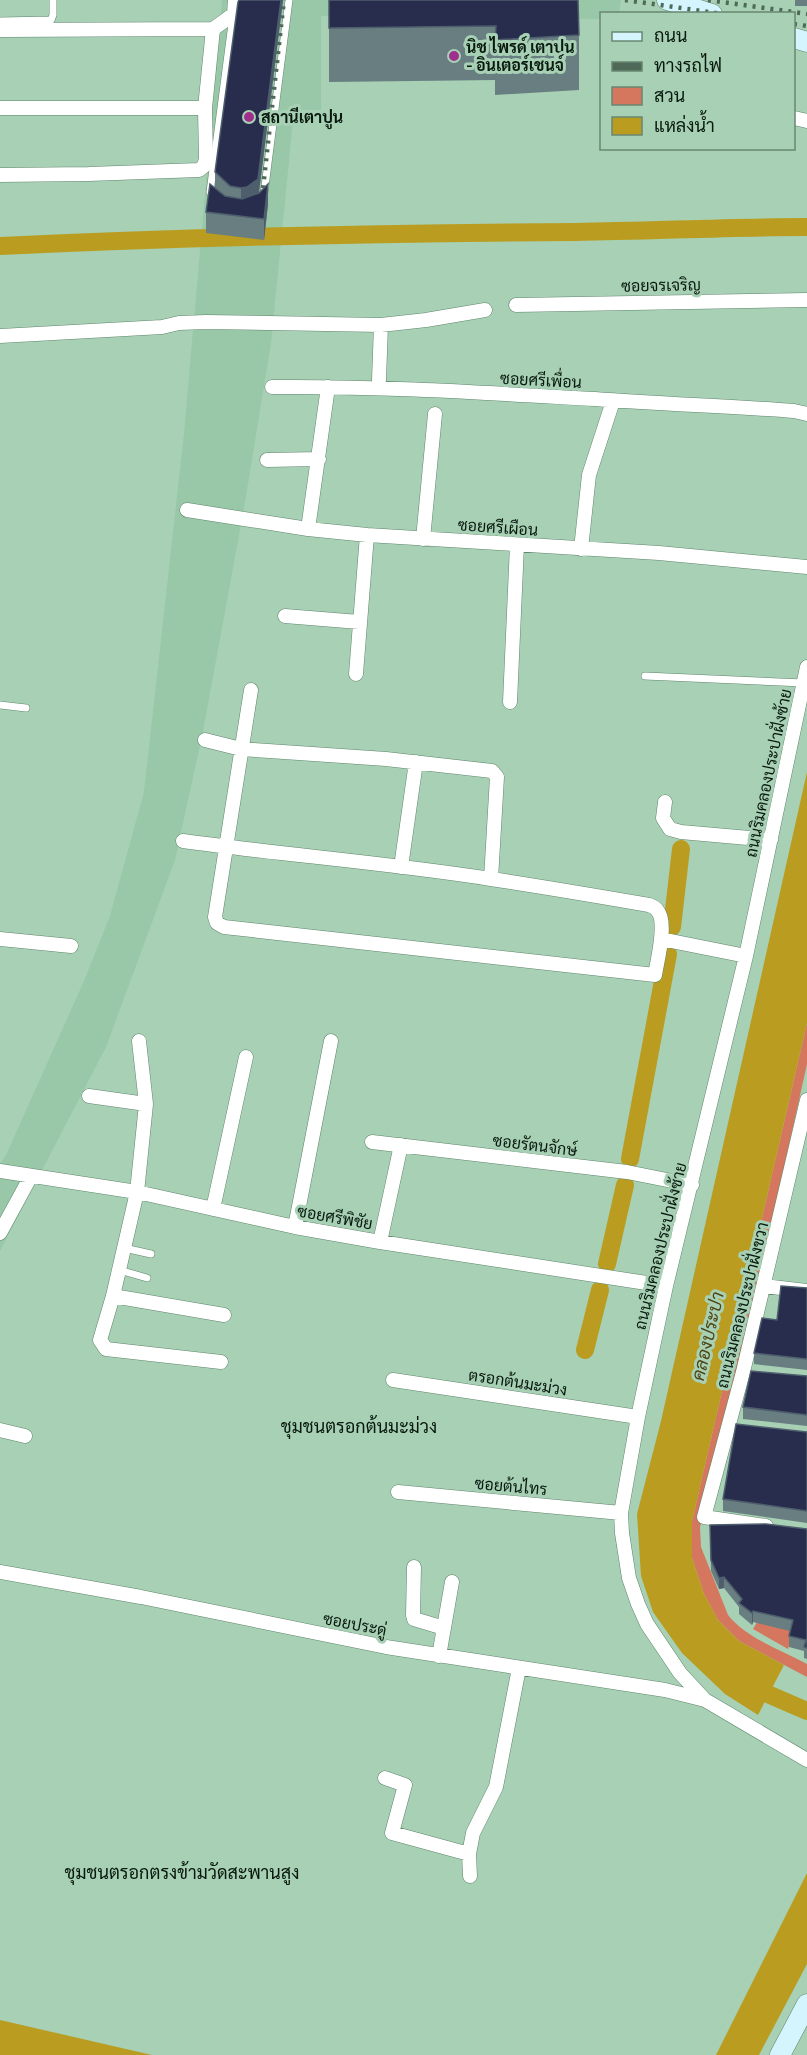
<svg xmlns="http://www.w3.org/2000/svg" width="807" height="2055" viewBox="0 0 807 2055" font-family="Manrope,Sarabun,sans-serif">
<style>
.built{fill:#98c8a7}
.green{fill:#d5765e}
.water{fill:#ba9d20}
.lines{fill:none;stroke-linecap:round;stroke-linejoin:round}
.canal{stroke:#ba9d20;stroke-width:18}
.lane-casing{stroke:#5f866c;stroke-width:8}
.street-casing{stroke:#5f866c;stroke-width:15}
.secondary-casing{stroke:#5f866c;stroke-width:21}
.lane{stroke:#fff;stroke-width:7}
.street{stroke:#fff;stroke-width:14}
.secondary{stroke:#d4f5fd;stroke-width:20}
.rail{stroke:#4e6957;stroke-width:4.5;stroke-dasharray:3 6;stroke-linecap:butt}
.wall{fill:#687e81}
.shaded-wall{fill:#4e5e6d}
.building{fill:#282d4e;stroke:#4e5e6d;stroke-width:1.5}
.poi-dot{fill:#9f2f8d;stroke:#a7d0b4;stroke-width:2}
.labels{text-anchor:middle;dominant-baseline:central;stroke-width:6;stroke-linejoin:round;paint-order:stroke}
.poi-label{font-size:16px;font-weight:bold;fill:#09190f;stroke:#a7d0b4;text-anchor:start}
.street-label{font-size:16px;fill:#09190f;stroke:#a7d0b4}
.water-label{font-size:18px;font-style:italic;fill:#4f4414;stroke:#a7d0b4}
.neighbourhood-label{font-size:18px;fill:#09190f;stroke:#a7d0b4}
</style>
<rect width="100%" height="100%" fill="#a7d0b4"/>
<!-- built -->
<path class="built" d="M 222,0 L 621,0 L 619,13 L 602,14 L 601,19 L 321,16 L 321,110 L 294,110 L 271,343 L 244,508 L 203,731 L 175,860 L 106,1047 L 0,1251 L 0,1165 L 7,1153 L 84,981 L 110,916 L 144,792 L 184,434 Z"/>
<!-- green -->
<path class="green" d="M 807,1023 L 807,1064 L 754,1302 L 700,1527 L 701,1547 L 728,1615 C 746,1638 781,1650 807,1664 L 807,1677 L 739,1641 L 718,1620 L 704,1594 L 692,1558 L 692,1521 Z
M 773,1596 L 798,1620 L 788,1649 L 753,1629 Z"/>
<!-- water -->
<path class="water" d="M 807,772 L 807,1023 L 692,1521 L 692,1558 L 704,1594 L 718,1620 L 739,1641 L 784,1665 L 758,1715 L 725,1694 L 682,1653 L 653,1612 L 641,1576 L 637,1514 L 661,1421 Z
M 807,1873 L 807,1964 L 759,2055 L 716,2055 Z
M 0,2020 L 152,2055 L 0,2055 Z"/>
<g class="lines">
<!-- canal -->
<path class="canal" d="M 0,246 C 192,237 384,233 576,232 C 653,231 730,227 807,227
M 672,927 L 681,849
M 630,1159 L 668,954
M 607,1264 L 625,1185
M 585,1350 L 600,1290
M 750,1681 L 770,1695 L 807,1711"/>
<!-- lane casing -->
<g class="lane-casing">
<path id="lane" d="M 0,21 L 51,20 L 53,15 L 53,0
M 210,192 L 233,16
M 264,194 L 289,0
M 645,676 L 804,683
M 0,705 L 26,708
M 124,1248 L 151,1254
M 119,1270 L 147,1278"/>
</g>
<!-- street casing -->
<g class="street-casing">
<path id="street" d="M 0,30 L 213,29 L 234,14 L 235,0
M 0,108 L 205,108
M 794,118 L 807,121
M 0,175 L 89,174 L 199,170 L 204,166 L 206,159 L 205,108 L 213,29
M 516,305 L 807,300
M 0,336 L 162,327 L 179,323 L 206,322 L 381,325 L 426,320 L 485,310
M 379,380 L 381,325
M 272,387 C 380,386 487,393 595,399 C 661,404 728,406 794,411 L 807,414
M 267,460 L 319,459
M 187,510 L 308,529 L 367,535 L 659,553 L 807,567
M 308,529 L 328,387
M 423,539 L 435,414
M 581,549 L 589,475 L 613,401
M 285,616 L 359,622
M 807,667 L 746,956 L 666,1286 L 638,1417 L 621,1513 L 622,1533 L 629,1578 L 638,1604 L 647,1624 L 680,1673 L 705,1700 L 807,1760
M 356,674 L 367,535
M 510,702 L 517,545
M 205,740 L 241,749 L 386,759 L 492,771 L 497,777 L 491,879
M 665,802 L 663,818 L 670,829 L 681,832 L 771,840
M 183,841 C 285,855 389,863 491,879 C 544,887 597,896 649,905 C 652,906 655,907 657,910 C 668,922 657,961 655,975 L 224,927 L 217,923 L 215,917 L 251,690
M 401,867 L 416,762
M 0,939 L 71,946
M 661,939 L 746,956
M 139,1041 L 146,1104 L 137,1192 L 113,1296 L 100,1340 L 106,1349 L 221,1362
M 89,1096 L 146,1104
M 372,1142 L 627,1172 L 692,1185
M 0,1171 L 137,1192 L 295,1227 L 380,1242 L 666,1286
M 213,1209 L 246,1057
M 295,1227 L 331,1041
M 0,1233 L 31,1176
M 380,1242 L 401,1145
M 764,1286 L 807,1291
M 113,1296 L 224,1315
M 393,1380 L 638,1417
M 0,1430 L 25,1436
M 398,1492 L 621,1513
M 766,1526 L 704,1517 L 743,1372 L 807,1100
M 414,1567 L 413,1615 L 414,1619 L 444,1628
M 0,1572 L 141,1597 L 386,1647 L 665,1690 L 705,1700
M 439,1656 L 452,1582
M 385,1778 L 405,1785 L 392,1833 L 469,1854
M 470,1876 L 469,1854 L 473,1833 L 496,1787 L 519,1668"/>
</g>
<!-- secondary casing -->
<g class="secondary-casing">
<path id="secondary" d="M 667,0 L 712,14
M 794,38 L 807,42
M 780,2055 L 807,2004"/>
</g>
<!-- lane -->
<use href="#lane" class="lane"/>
<!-- street -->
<use href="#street" class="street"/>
<!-- secondary -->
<use href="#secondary" class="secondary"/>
<!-- rail -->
<path class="rail" d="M 625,0 L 723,14
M 708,0 L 807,14
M 794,24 L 807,26
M 261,206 L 284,0"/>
</g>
<!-- wall -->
<path class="wall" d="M 239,0 L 283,0 L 259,193 L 268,204 L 264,240 L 206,233 L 206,212 L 215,188 L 215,172 Z
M 329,0 L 579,35 L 579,90 L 495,95 L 495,80 L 329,82 Z
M 795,0 L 807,0 L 807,6 L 795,6 Z
M 807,1288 L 807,1370 L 754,1364 L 754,1353 L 777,1320 Z
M 807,1376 L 807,1426 L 743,1419 L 743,1407 Z
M 807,1432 L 807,1523 L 723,1511 L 723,1499 Z
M 710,1525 L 807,1529 L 807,1659 L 804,1658 L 804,1651 L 789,1647 L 789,1636 L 790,1631 L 753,1622 L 752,1625 L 739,1614 L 739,1607 L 724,1588 L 719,1589 L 711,1571 Z"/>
<!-- shaded-wall -->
<path class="shaded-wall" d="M 281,0 L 283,0 L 258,199 L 241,209 L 241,188 Z
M 268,184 L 268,204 L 264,240 L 264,219 Z
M 724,1577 L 724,1588 L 719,1589 L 719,1578 Z
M 753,1611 L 753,1622 L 752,1625 L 752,1613 Z"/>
<!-- building -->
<path class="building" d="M 239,0 L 281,0 L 258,179 L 247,187 L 241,188 L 230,186 L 215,172 L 238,2 Z
M 329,0 L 578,0 L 579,35 L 495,40 L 496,26 L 329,28 Z
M 210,184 L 225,196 L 242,199 L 259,193 L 268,184 L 264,219 L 206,212 Z
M 781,1286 L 807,1288 L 807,1359 L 754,1353 L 762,1318 L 777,1320 Z
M 751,1371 L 807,1376 L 807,1415 L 743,1407 Z
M 736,1424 L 807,1432 L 807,1511 L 723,1499 Z
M 766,1524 L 807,1529 L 807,1648 L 804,1647 L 806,1640 L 789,1636 L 793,1620 L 753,1611 L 752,1613 L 739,1603 L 742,1599 L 724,1577 L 719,1578 L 711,1560 L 710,1525 Z"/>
<!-- markers -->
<g class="poi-dot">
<circle cx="454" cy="56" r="6"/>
<circle cx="249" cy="117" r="6"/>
</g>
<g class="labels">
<!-- poi labels -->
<g class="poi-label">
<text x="466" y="47">นิช ไพรด์ เตาปูน<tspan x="466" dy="18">- อินเตอร์เชนจ์</tspan></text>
<text x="261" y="117">สถานีเตาปูน</text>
</g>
<!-- street labels -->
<g class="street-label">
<text transform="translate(661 285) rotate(-1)">ซอยจรเจริญ</text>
<text transform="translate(541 380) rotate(3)">ซอยศรีเพื่อน</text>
<text transform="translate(498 527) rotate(4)">ซอยศรีเผือน</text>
<text transform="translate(768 773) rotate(-78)">ถนนริมคลองประปาฝั่งซ้าย</text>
<text transform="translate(535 1145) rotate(7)">ซอยรัตนจักษ์</text>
<text transform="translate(335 1217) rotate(10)">ซอยศรีพิชัย</text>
<text transform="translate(660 1246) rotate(-76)">ถนนริมคลองประปาฝั่งซ้าย</text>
<text transform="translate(742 1305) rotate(-76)">ถนนริมคลองประปาฝั่งขวา</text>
<text transform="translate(518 1382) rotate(9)">ตรอกต้นมะม่วง</text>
<text transform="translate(511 1486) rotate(5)">ซอยต้นไทร</text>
<text transform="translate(355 1624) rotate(11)">ซอยประดู่</text>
</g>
<!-- water labels -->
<g class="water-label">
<text transform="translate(707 1336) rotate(-77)">คลองประปา</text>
</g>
<!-- neighbourhood labels -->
<g class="neighbourhood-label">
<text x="359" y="1426">ชุมชนตรอกต้นมะม่วง</text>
<text x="182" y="1872">ชุมชนตรอกตรงข้ามวัดสะพานสูง</text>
</g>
</g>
<!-- legend -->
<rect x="600" y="12" width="195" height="138" fill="#a7d0b4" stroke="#688772" stroke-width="1.5"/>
<rect x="612" y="32" width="30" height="9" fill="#d4f5fd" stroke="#688772" stroke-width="1.5"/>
<text x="654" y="42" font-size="18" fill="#09190f">ถนน</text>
<rect x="612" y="62" width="30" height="9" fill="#4e6957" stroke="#688772" stroke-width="1.5"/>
<text x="654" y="72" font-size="18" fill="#09190f">ทางรถไฟ</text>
<rect x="612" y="87" width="30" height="18" fill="#d5765e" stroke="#688772" stroke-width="1.5"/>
<text x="654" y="102" font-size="18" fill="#09190f">สวน</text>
<rect x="612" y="117" width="30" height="18" fill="#ba9d20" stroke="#688772" stroke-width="1.5"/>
<text x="654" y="132" font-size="18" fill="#09190f">แหล่งน้ำ</text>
</svg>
